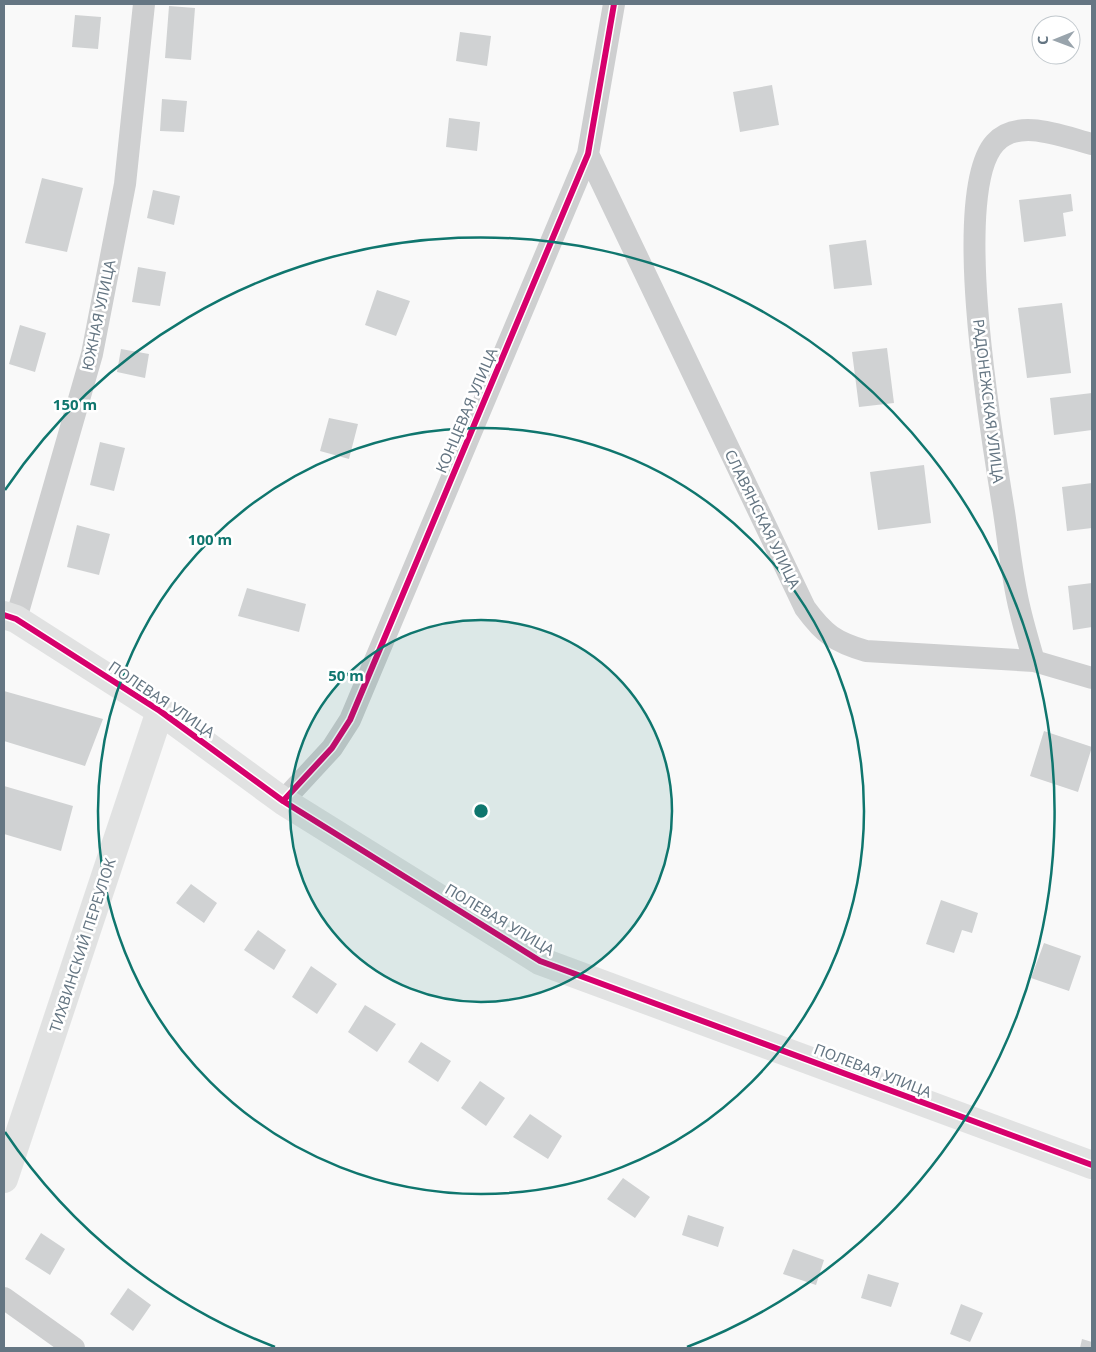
<svg xmlns="http://www.w3.org/2000/svg" width="1096" height="1352" viewBox="0 0 1096 1352" font-family="'Noto Sans',sans-serif">
<style>
.building{fill:#d0d2d3}
.lines{fill:none;stroke-linecap:round;stroke-linejoin:round}
.street{stroke:#cecfd0;stroke-width:22}
.secondary{stroke:#e1e2e2;stroke-width:28}
.cycleway-casing{stroke:#fff;stroke-width:9}
.cycleway{stroke:#d6006c;stroke-width:6}
.ring{fill:none;stroke:#0f766e;stroke-width:2.5}
.labels{text-anchor:middle;dominant-baseline:central;stroke-width:5;stroke-linejoin:round;paint-order:stroke}
.street-label{font-size:15px;fill:#657683;stroke:#fff}
.centre{fill:#0f766e;stroke:#fff;stroke-width:2.5}
.ring-label{font-size:15px;text-anchor:middle;font-weight:bold;fill:#0f766e;stroke:#fff;stroke-width:5;stroke-linejoin:round;paint-order:stroke}
</style>
<rect width="100%" height="100%" fill="#f9f9f9"/>
<!-- building -->
<path class="building" d="M 169,6 L 195,8 L 191,60 L 165,58 Z
M 75,15 L 101,17 L 98,49 L 72,47 Z
M 460,32 L 491,36 L 487,66 L 456,61 Z
M 772,85 L 779,125 L 740,132 L 733,92 Z
M 162,99 L 187,101 L 184,132 L 160,131 Z
M 449,118 L 480,122 L 477,151 L 446,147 Z
M 42,178 L 83,188 L 67,252 L 25,243 Z
M 153,190 L 180,196 L 174,225 L 147,218 Z
M 1071,194 L 1073,211 L 1063,213 L 1066,236 L 1024,242 L 1019,200 Z
M 866,240 L 872,285 L 834,289 L 829,245 Z
M 138,267 L 166,272 L 160,306 L 132,302 Z
M 377,290 L 410,301 L 396,336 L 365,325 Z
M 1062,303 L 1071,373 L 1027,378 L 1018,308 Z
M 20,325 L 46,333 L 35,372 L 9,364 Z
M 887,348 L 894,403 L 859,407 L 852,352 Z
M 121,349 L 149,354 L 145,378 L 117,372 Z
M 1092,393 L 1092,430 L 1054,435 L 1050,398 Z
M 329,418 L 358,424 L 349,459 L 320,451 Z
M 100,442 L 125,448 L 114,491 L 90,485 Z
M 924,465 L 931,523 L 878,530 L 870,472 Z
M 1092,483 L 1092,528 L 1067,531 L 1062,487 Z
M 77,525 L 110,534 L 99,575 L 67,567 Z
M 1092,583 L 1092,627 L 1073,630 L 1068,586 Z
M 247,588 L 306,604 L 299,632 L 238,616 Z
M 4,691 L 103,719 L 85,766 L 4,741 Z
M 1044,731 L 1092,747 L 1078,792 L 1030,776 Z
M 4,786 L 73,806 L 61,851 L 4,834 Z
M 191,884 L 217,903 L 204,923 L 176,903 Z
M 941,900 L 978,913 L 972,933 L 962,930 L 954,953 L 926,944 Z
M 258,930 L 286,950 L 274,970 L 244,950 Z
M 1044,943 L 1081,956 L 1069,991 L 1031,978 Z
M 311,966 L 337,984 L 317,1014 L 292,997 Z
M 365,1005 L 396,1024 L 377,1052 L 348,1032 Z
M 421,1042 L 451,1061 L 438,1082 L 408,1062 Z
M 480,1081 L 505,1098 L 486,1126 L 461,1108 Z
M 530,1114 L 562,1136 L 548,1159 L 513,1137 Z
M 623,1178 L 650,1197 L 635,1218 L 607,1199 Z
M 688,1215 L 724,1227 L 718,1247 L 682,1235 Z
M 41,1233 L 65,1249 L 50,1275 L 25,1259 Z
M 793,1249 L 824,1260 L 816,1285 L 783,1274 Z
M 868,1274 L 899,1283 L 891,1307 L 861,1298 Z
M 128,1288 L 151,1305 L 133,1331 L 110,1314 Z
M 961,1304 L 983,1313 L 970,1342 L 950,1334 Z
M 1082,1339 L 1092,1342 L 1092,1348 L 1080,1348 Z"/>
<g class="lines">
<!-- street -->
<path class="street" d="M 588,154 L 805,608 C 824,634 835,642 866,651 L 1034,661 L 1092,678
M 16,619 L 92,354 L 125,184 L 144,4
M 1034,661 C 1029,644 1024,627 1020,610 C 1012,578 1009,545 1004,512 C 993,443 949,193 995,143 C 1018,117 1064,137 1092,144
M 283,801 L 332,748 L 350,720 L 588,154 L 614,4
M 4,1298 L 74,1348"/>
<!-- secondary -->
<path class="secondary" d="M 4,615 L 16,619 L 160,711 L 283,801 L 540,961 L 1092,1165
M 4,1179 L 160,711"/>
<!-- cycleway casing -->
<g class="cycleway-casing">
<path id="cycleway" d="M 4,615 L 16,619 L 160,711 L 283,801 L 540,961 L 1092,1165
M 283,801 L 332,748 L 350,720 L 588,154 L 614,4"/>
</g>
<!-- cycleway -->
<use href="#cycleway" class="cycleway"/>
</g>
<!-- distance rings -->
<circle cx="481" cy="811" r="191" fill="#0f766e" fill-opacity=".12"/>
<g class="ring">
<circle cx="481" cy="811" r="191"/>
<circle cx="481" cy="811" r="383"/>
<path d="M275 1347A574 574 0 0 1 5 1132M5 490A574 574 0 1 1 687 1347"/>
</g>
<g class="labels">
<!-- street labels -->
<g class="street-label">
<text transform="translate(98 315) rotate(-78)">ЮЖНАЯ УЛИЦА</text>
<text transform="translate(989 401) rotate(83)">РАДОНЕЖСКАЯ УЛИЦА</text>
<text transform="translate(466 410) rotate(-67)">КОНЦЕВАЯ УЛИЦА</text>
<text transform="translate(763 519) rotate(64)">СЛАВЯНСКАЯ УЛИЦА</text>
<text transform="translate(162 699) rotate(34)">ПОЛЕВАЯ УЛИЦА</text>
<text transform="translate(500 919) rotate(31)">ПОЛЕВАЯ УЛИЦА</text>
<text transform="translate(82 945) rotate(-72)">ТИХВИНСКИЙ ПЕРЕУЛОК</text>
<text transform="translate(873 1070) rotate(21)">ПОЛЕВАЯ УЛИЦА</text>
</g>
</g>
<circle cx="481" cy="811" r="8" class="centre"/>
<g class="ring-label">
<text x="75" y="410">150 m</text>
<text x="210" y="545">100 m</text>
<text x="346" y="681">50 m</text>
</g>
<!-- border -->
<rect width="1096" height="1352" fill="none" stroke="#657683" stroke-width="10"/>
<!-- north arrow -->
<g transform="translate(1056 40) rotate(269)"><circle r="24" fill="#ffffff" stroke="#c1c8cd"/>
<path d="M0-4L9 19L0 12L-9 19Z" fill="#99a4ac"/>
<text y="-8" font-size="14" font-weight="bold" text-anchor="middle" fill="#657683">С</text>
</g>
</svg>
